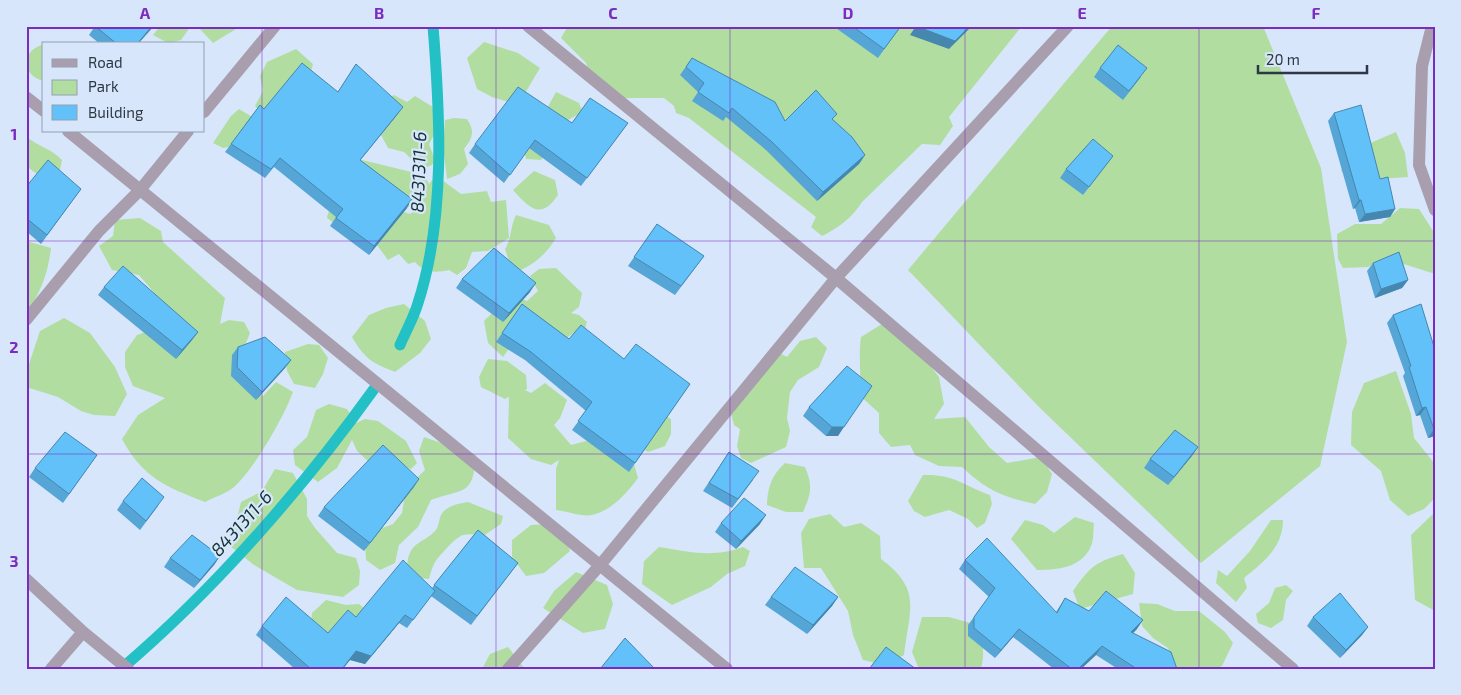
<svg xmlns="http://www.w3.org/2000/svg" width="1461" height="695" viewBox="0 0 1461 695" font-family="'Exo 2',sans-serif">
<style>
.green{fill:#b1dea0}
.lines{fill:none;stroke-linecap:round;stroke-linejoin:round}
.stream{stroke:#23c1c5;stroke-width:11}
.minor{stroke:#a99ead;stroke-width:12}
.wall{fill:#55a6d6}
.shaded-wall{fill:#4587ae}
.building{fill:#63c1f9;stroke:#4587ae}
.grid{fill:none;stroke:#7b2cbf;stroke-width:1;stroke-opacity:0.55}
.labels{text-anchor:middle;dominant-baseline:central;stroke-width:4.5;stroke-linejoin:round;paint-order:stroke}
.water-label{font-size:18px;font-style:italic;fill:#133132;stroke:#d7e6fb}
.neatline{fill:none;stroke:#7b2cbf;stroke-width:2}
.grid-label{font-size:16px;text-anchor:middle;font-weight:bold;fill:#7b2cbf}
</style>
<rect width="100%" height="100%" fill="#d7e6fb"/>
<!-- green -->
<path class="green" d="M 160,26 L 191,26 L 181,40 L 168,43 L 153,35 Z
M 197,26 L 241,26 L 213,43 Z
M 568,26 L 1022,26 L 949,117 L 953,126 L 940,145 L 922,144 L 862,202 C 852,218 838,228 822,236 L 811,227 L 816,217 L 689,118 L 676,113 L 674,106 L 664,98 L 612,98 L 591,79 L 586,63 L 561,38 Z
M 1112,26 L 1263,26 L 1321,168 L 1347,342 L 1320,466 L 1201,563 L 1040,408 L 908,270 Z
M 484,42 L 518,53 L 540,68 L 518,105 L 492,97 L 477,89 L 467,58 Z
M 41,45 L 44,47 L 44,81 C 22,75 19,54 41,45 Z
M 296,49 L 313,64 L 310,75 L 262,113 L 255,106 L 263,91 L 260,76 L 267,62 Z
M 556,92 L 579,103 L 583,112 L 564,122 L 547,153 L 541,160 L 526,159 L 524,150 Z
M 394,95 L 407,102 L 415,96 L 433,107 L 436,131 L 429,144 L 435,160 L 432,165 L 422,169 L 404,152 L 388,148 L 379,131 L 387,99 Z
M 239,109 L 254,118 L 234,146 L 223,148 L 213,143 L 231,116 Z
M 454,118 L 467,119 C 475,131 473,138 464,149 L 468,164 L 460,174 L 447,179 L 443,146 L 445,120 Z
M 1396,132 L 1405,153 L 1408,177 L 1379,179 L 1352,186 L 1341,170 L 1354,150 Z
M 26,136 C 38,147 51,148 62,160 L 59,175 L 45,180 L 26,166 Z
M 362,160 L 424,175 L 429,184 L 433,179 L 442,180 L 461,194 L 487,191 L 491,202 L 506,200 L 509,238 L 488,251 L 472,252 L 466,268 L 457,275 L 449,270 C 436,273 424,273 415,262 L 408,264 L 399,254 L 388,260 L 374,241 L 397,210 L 410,214 L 421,206 L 423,201 L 408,207 L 390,192 L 338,226 L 327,218 C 328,208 354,170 362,160 Z
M 534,171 L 555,180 L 558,195 C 541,220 530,209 513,190 Z
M 1400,208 L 1419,209 L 1435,234 L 1435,274 L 1385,258 L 1368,267 L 1343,268 L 1338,259 L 1337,234 L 1355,224 L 1381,224 Z
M 516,215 L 549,225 L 556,238 C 547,253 537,262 521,270 L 510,264 L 505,249 C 512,238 510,227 516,215 Z
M 140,218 L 161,231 L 163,242 L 225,298 L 220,324 L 229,320 L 244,322 L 250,333 L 246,343 L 234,352 L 233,371 L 263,396 L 276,382 L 293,392 C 284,417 253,471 233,488 C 225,494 214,497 205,502 C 166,487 142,477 122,439 L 138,415 L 165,398 L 133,386 L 125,367 L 125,352 L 137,335 L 154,329 L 169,310 L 139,275 L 112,270 L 99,246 L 113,236 L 115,220 Z
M 26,241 L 51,248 C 48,273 41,293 26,313 Z
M 556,268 L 582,293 L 579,307 L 571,313 L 579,315 L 587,322 L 584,333 L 576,331 L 564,340 L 511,346 L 503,357 L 488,343 L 484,321 L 495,310 L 517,297 L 527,301 L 538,291 L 530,276 L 539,269 Z
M 404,304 L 425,321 L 431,339 L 420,353 L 395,372 C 372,363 365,359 352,337 L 369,315 L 386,308 Z
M 64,318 L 90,333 L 115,367 L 127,394 L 115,416 L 94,415 L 81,411 L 58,397 L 26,387 L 26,373 L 40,331 Z
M 882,324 L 923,357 L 939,377 L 944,404 L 934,419 L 965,417 L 989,447 L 1007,463 L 1041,457 L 1052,474 L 1047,492 L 1035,504 C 1003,497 986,490 962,467 L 939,466 L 915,455 L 910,445 L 891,447 L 879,433 L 879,413 L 859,395 C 862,376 858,357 861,337 Z
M 816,337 L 827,348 L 819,367 L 798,380 L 790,392 L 787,418 L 790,431 L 786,447 L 751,463 L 741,458 L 737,446 L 740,429 L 734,425 L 729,406 L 772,349 L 787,357 L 800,341 Z
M 308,344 L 319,345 L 328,358 L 323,374 L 315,388 L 294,384 L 287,371 L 285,352 Z
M 488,359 L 507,361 L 526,375 L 527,389 L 525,390 L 531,393 L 545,383 L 567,400 L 560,418 L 554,425 L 571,445 L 601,437 L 632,457 L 638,478 C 627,493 611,511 592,515 C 582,517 566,511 556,510 L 556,469 L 559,460 L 551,465 L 531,459 L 508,438 L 509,397 L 505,399 L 481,387 L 479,377 Z
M 1396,371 L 1411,414 L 1414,438 L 1435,464 L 1435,498 L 1424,509 L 1408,516 L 1390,500 L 1381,471 L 1351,445 L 1352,412 L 1364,383 Z
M 329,404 L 347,409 L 356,423 L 365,419 L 378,421 L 406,441 L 417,463 L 411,469 L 400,465 L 372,465 L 357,451 L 352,440 L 337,468 L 318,482 L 295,465 L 293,450 L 307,437 L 316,410 Z
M 653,409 L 671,419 L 671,434 L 665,446 L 648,452 L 627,441 Z
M 424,437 L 476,455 C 473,496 465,488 431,500 L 418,527 L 399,545 L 395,563 L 380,570 L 366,560 L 365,539 L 372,532 L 393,524 L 402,513 L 406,488 L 425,470 L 419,451 Z
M 785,463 L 805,467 C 813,485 811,495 803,512 L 786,512 L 767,505 C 768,487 771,476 785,463 Z
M 275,469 L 293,473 L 307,499 L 307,516 L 315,528 L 337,553 L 356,558 L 360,571 L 359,585 L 343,597 L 297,590 L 254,565 L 230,546 L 241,502 L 262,491 Z
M 923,475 C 954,474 963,485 990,495 L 992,504 L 985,523 L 977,528 L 968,519 L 949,510 L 925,517 L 914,511 L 908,501 Z
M 468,502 L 503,516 L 501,524 L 483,536 C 463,532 460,534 446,549 C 434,562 434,562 429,579 L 417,578 L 407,567 C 409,540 421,546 436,530 C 439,526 439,519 441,515 C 447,505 458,504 468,502 Z
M 1435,512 L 1435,611 L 1415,600 L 1411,535 Z
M 830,514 L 844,527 L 861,523 L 880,536 L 881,559 C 923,590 909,610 904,655 L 885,665 L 863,660 L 853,635 L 848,611 L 821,568 L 804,568 L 801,533 L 809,519 Z
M 1075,517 L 1094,523 C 1093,530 1094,540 1091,546 C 1082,568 1057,570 1037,570 L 1011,539 L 1025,520 L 1043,525 L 1054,533 Z
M 1271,520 L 1283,520 C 1283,547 1264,562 1244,578 L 1247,588 L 1236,602 L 1216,583 L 1218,570 L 1227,576 L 1250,551 Z
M 547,524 L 565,533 L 570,551 L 544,573 L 526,576 L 512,557 L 512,540 L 531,525 Z
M 659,547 C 690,552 713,558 743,547 L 750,551 L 745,566 L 727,574 L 711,587 L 672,605 L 642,584 L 644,561 Z
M 1123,554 L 1135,573 L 1133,594 L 1080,609 L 1073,591 C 1090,567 1095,562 1123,554 Z
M 576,572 L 607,585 L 613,604 L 605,629 L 583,633 L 543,608 L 554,591 Z
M 1286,585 L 1293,591 L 1286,600 L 1283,620 L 1271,628 L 1258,623 L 1256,614 L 1269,603 L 1275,588 Z
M 326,600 L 346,605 L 359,604 L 371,614 L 335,640 L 311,625 L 312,613 Z
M 1139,603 L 1157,604 L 1175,611 L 1199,611 L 1225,632 L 1233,643 L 1222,666 L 1216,669 L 1176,669 L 1168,648 L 1153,638 L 1142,626 Z
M 922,617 L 949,617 L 978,625 C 983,639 985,654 981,669 L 919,669 L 912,652 Z
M 508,647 L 525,669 L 482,669 L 490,654 Z"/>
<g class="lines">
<!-- stream -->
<path class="stream" d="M 400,345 C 406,331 414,317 418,303 C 446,217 440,114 433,26
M 121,669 C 214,590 303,488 374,389"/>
<!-- minor -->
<path class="minor" d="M 528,26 L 836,278 L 1293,669
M 1432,26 L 1422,66 L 1419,165 L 1435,210
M 26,97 L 44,111
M 204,112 L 275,26
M 68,131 L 727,669
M 26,320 L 99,231 L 140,190 L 188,131
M 26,579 L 83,632 L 51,669
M 83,632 L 128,669
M 508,669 L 601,564 L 836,278 L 1068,26"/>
</g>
<!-- wall -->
<path class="wall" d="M 95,26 L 138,44 L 100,44 L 89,35 Z
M 833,26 L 901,26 L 878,58 Z
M 692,58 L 785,121 L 833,120 L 865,155 L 859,164 L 817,201 L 766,150 L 726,117 L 723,121 L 692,101 L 698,92 L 680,75 Z
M 356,64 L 397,115 L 360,160 L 407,208 L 369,255 L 330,226 L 336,217 L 274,167 L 265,178 L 225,152 L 260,105 L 264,109 L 338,92 Z
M 1100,68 L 1141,77 L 1123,100 L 1094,77 Z
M 1334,113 L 1380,179 L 1395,209 L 1390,217 L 1359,222 L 1355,208 L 1353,209 L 1328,121 Z
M 572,123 L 628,123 L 581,186 L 529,148 L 504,183 L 469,153 L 475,144 Z
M 1113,156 L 1083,195 L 1060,178 L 1066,169 Z
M 26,187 L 81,189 L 41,244 L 26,231 Z
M 657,224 L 704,256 L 675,295 L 628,266 Z
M 1373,263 L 1408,280 L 1402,288 L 1375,298 L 1367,271 Z
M 462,279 L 530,292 L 503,322 L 456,288 Z
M 104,287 L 198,332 L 192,340 L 176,359 L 98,295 Z
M 522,304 L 569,339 L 690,384 L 629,472 L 572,430 L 586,411 L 525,360 L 496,342 Z
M 1393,315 L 1435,350 L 1435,436 L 1428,438 L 1420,415 L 1416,416 L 1403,376 L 1405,373 L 1387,323 Z
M 238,347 L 291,360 L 285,368 L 256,400 L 231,376 L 232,355 Z
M 847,366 L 838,436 L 826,436 L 803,416 L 809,407 Z
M 1198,447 L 1168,485 L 1144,468 L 1150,459 Z
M 729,452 L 753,480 L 732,508 L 703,491 Z
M 97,455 L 63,503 L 29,477 L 35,468 Z
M 419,479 L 364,551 L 318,516 L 324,507 Z
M 123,501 L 158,506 L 140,530 L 117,510 Z
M 721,523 L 760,524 L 736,549 L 715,532 Z
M 478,530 L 518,563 L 471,625 L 431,596 L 407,628 L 399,623 L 365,664 L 350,660 L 343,669 L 295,669 L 256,635 L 262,626 L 328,633 L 356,617 L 432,588 Z
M 220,556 L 214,565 L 194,588 L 164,567 L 170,558 Z
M 965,560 L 1056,612 L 1065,598 L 1089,611 L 1137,629 L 1133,633 L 1177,669 L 1118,669 L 1096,655 L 1081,669 L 1054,669 L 1013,637 L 995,658 L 968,636 L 968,625 L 989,597 L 959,569 Z
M 771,597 L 838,597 L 832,606 L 807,634 L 765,605 Z
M 1313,617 L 1368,627 L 1362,635 L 1340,658 L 1307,626 Z"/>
<!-- shaded-wall -->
<path class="shaded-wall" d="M 152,26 L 154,26 L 138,44 L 137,44 Z
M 916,26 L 972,26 L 949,49 L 910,35 Z
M 403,107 L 397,115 L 354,168 L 360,160 Z
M 865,155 L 859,164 L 817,201 L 823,192 Z
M 412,199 L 407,208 L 369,255 L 374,246 Z
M 1359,200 L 1361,200 L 1355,208 L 1353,209 Z
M 1395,209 L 1390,217 L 1359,222 L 1365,214 Z
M 1408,280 L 1402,288 L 1375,298 L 1381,289 Z
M 536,283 L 530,292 L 503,322 L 509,313 Z
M 198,332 L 192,340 L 176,359 L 182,350 Z
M 291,360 L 285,368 L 256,400 L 262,392 Z
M 1426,407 L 1420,415 L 1416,416 L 1422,408 Z
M 832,427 L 844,427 L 838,436 L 826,436 Z
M 1434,429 L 1435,429 L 1435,436 L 1428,438 Z
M 1198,447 L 1192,456 L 1168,485 L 1174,477 Z
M 419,479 L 414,487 L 364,551 L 370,543 Z
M 766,515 L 760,524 L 736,549 L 741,541 Z
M 220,556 L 214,565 L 194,588 L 200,580 Z
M 838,597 L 832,606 L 807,634 L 813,625 Z
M 405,615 L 399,623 L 365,664 L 350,660 L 342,669 L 356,651 Z
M 1143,620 L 1137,629 L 1125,641 L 1131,632 Z
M 1368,627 L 1362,635 L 1340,658 L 1346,650 Z
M 1019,629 L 1013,637 L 995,658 L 1001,650 Z
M 1102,646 L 1096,655 L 1081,669 L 1078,669 Z"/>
<!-- building -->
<path class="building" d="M 95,26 L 152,26 L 137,44 L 117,44 Z
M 852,26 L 901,26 L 884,49 Z
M 916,26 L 970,26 L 955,41 Z
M 1118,45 L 1147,68 L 1129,91 L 1100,68 Z
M 692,58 L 775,102 L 785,121 L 816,90 L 837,114 L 832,119 L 852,137 L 865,155 L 823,192 L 772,142 L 732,108 L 729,113 L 698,92 L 704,83 L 686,67 Z
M 302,63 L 338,92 L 356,64 L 403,107 L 360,160 L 412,199 L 374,246 L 336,218 L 343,209 L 280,158 L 271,169 L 231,144 L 260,105 L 264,109 Z
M 518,87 L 572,123 L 590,98 L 628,123 L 587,178 L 535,140 L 510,175 L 475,144 Z
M 1361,105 L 1380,179 L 1388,177 L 1395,209 L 1365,214 L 1361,200 L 1359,200 L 1334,113 Z
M 1093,139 L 1113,156 L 1089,187 L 1066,169 Z
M 48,160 L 81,189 L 47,235 L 26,218 L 26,187 Z
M 657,224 L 704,256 L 681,286 L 634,257 Z
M 494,248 L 536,283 L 509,313 L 462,279 Z
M 1399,252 L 1408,280 L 1381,289 L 1373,263 Z
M 123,266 L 198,332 L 182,350 L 104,287 Z
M 522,304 L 569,339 L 581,325 L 624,359 L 636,344 L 690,384 L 635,463 L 578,421 L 592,402 L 531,352 L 502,333 Z
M 1421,304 L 1435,350 L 1435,429 L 1434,429 L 1426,407 L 1422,408 L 1409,367 L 1411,366 L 1393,315 Z
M 265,337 L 291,360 L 262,392 L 237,367 L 238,347 Z
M 847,366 L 872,386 L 844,427 L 832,427 L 809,407 Z
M 1175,430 L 1198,447 L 1174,477 L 1150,459 Z
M 65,432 L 97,455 L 69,494 L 35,468 Z
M 383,445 L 419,479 L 370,543 L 324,507 Z
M 729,452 L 759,471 L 738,499 L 709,483 Z
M 142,478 L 164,497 L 146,521 L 123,501 Z
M 744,498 L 766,515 L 741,541 L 721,523 Z
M 478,530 L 518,563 L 477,616 L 434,585 Z
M 192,535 L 220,556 L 200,580 L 170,558 Z
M 987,538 L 1057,613 L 1065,598 L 1089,611 L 1106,591 L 1143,620 L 1131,632 L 1171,652 L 1177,669 L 1137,669 L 1102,646 L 1078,669 L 1072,669 L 1019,629 L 1001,650 L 974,628 L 974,617 L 995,588 L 965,560 Z
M 403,560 L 435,591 L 413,620 L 405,615 L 371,656 L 356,651 L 342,669 L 311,669 L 262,626 L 286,597 L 328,633 L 348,610 L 356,617 Z
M 795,567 L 838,597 L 813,625 L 771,597 Z
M 1340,593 L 1368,627 L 1346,650 L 1313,617 Z
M 625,638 L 655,669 L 600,669 Z
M 886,647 L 916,669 L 869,669 Z"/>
<!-- grid -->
<path class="grid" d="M 262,26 L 262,669M 496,26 L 496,669M 730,26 L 730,669M 965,26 L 965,669M 1199,26 L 1199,669M 26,241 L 1435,241M 26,454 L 1435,454"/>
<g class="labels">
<!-- water labels -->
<g class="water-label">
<text transform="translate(418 172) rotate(-88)">8431311-6</text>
<text transform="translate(241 523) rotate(-48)">8431311-6</text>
</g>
</g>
<!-- border -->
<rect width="1461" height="695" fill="none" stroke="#d7e6fb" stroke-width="55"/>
<!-- legend -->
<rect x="42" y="42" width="162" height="90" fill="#d7e6fb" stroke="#93a0b2"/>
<rect x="52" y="59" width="25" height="8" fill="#a99ead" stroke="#93a0b2"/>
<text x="88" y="68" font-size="15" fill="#2d3745">Road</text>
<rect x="52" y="80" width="25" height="15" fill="#b1dea0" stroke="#93a0b2"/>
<text x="88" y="92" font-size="15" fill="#2d3745">Park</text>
<rect x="52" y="105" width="25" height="15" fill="#63c1f9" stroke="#93a0b2"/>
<text x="88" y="118" font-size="15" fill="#2d3745">Building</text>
<!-- scale -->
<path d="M1258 65v8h109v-8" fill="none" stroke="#2d3745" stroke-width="2.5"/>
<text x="1266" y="65" font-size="15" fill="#2d3745" stroke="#d7e6fb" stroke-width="4" paint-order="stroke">20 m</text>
<rect x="28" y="28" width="1406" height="640" class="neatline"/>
<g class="grid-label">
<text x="145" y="19">A</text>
<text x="379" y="19">B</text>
<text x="613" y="19">C</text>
<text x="848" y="19">D</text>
<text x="1082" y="19">E</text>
<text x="1316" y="19">F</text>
<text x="14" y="140">1</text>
<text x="14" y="353">2</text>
<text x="14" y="567">3</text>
</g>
</svg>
